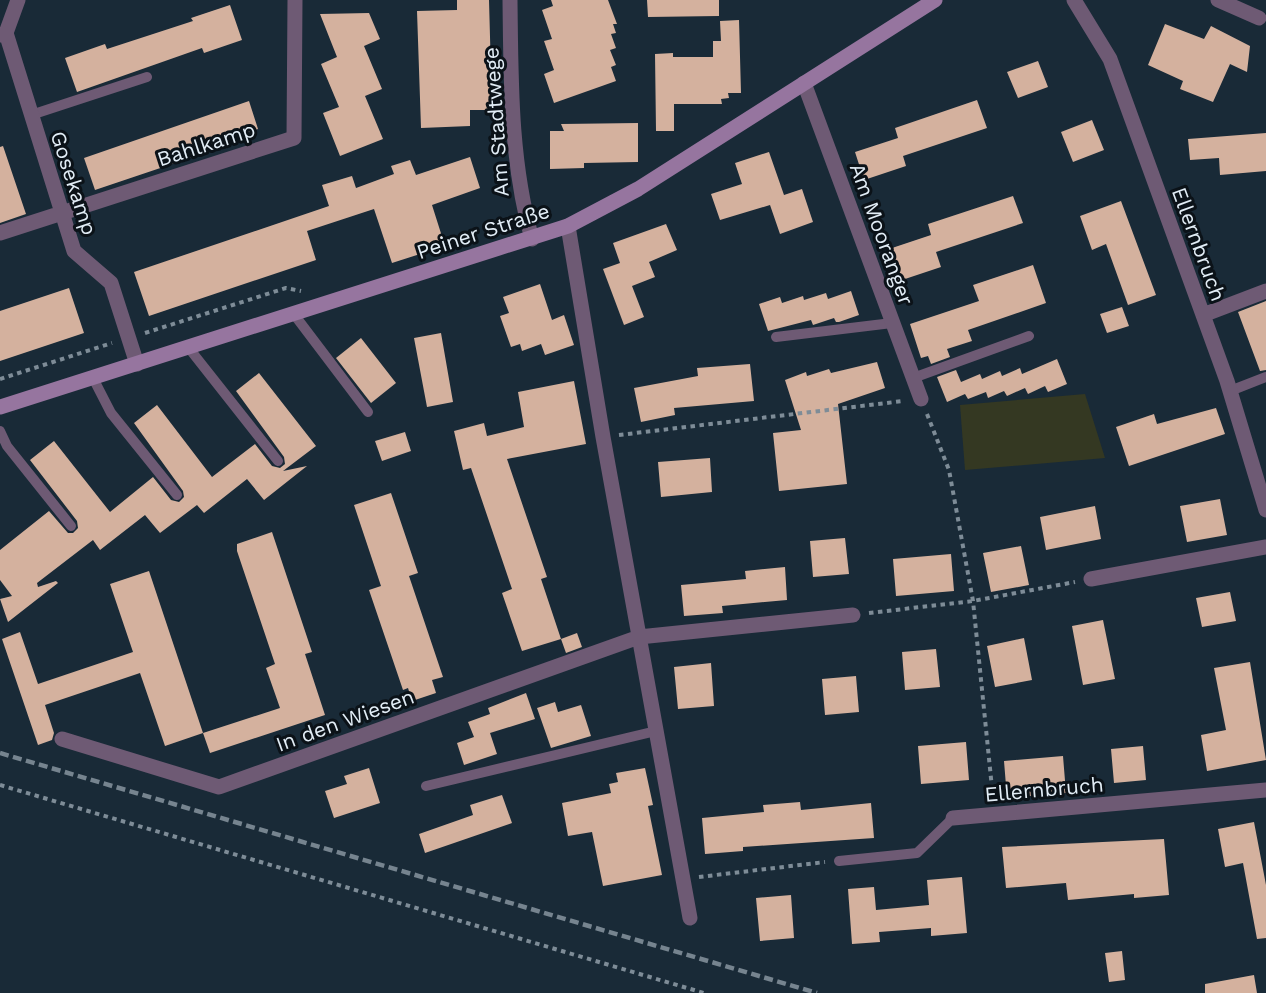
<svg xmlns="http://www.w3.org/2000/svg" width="1266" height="993" viewBox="0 0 1266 993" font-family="'Work Sans',sans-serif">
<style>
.green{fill:#343822}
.building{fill:#d4b19e}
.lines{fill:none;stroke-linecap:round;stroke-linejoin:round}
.path{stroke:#7e8c97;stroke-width:4;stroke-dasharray:4.5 4.5;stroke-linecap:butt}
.lane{stroke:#6e5a74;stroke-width:10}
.street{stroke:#6e5a74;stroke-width:15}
.secondary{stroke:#96759f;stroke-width:15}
.rail{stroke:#76848f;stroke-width:4.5;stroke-dasharray:9 4.5;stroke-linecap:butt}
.labels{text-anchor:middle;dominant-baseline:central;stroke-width:6;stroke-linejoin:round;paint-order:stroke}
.street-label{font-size:21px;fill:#e2edf6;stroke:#0b1218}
</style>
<rect width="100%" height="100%" fill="#192a37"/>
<!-- green -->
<path class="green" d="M 1085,394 L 1105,458 L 965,470 L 960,405 Z"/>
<!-- building -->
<path class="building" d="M 457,0 L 489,0 L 492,110 L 470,110 L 470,126 L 421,128 L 417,11 L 457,10 Z
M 551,0 L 608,0 L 617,24 L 613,24 L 616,33 L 611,34 L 616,48 L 610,50 L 616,65 L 611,67 L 616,81 L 554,103 L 544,74 L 554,70 L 544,41 L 552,39 L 542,10 L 553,6 Z
M 647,0 L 719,0 L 719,16 L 648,17 Z
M 230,5 L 242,40 L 204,53 L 202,48 L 77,92 L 65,58 L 105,44 L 107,49 L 193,21 L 191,18 Z
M 369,13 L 380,39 L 364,46 L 382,89 L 365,96 L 383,139 L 340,156 L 323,113 L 339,107 L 321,64 L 337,57 L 320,14 Z
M 739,20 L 741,93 L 728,93 L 729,98 L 721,99 L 722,104 L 674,104 L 674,131 L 656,131 L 655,54 L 673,53 L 673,57 L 713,57 L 713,41 L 721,41 L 720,21 Z
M 1165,24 L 1204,39 L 1211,26 L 1250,46 L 1247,72 L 1230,64 L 1213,102 L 1180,89 L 1183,81 L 1148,65 Z
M 1038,61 L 1048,87 L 1018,98 L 1007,72 Z
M 977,100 L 987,128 L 903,156 L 906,166 L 864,180 L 855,152 L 898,138 L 895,128 Z
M 249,101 L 258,129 L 194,151 L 196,156 L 95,190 L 84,158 Z
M 1092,120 L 1104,150 L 1073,162 L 1061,132 Z
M 638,123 L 638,162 L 584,163 L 584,168 L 550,169 L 550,131 L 564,131 L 561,124 Z
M 1266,133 L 1266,171 L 1220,175 L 1219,158 L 1190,160 L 1188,139 Z
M 3,146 L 26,214 L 0,223 L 0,147 Z
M 769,152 L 784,195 L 802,189 L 813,222 L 780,234 L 770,205 L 720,220 L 711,194 L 742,184 L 735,163 Z
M 470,157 L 480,188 L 432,205 L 445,246 L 392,263 L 374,209 L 307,231 L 316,260 L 149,316 L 134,272 L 329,206 L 322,185 L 352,176 L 356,188 L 394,174 L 391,166 L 410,160 L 416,175 Z
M 1013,196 L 1023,223 L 936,252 L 941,267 L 899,281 L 889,249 L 931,235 L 928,224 Z
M 1121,201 L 1156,295 L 1128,305 L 1106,244 L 1092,250 L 1080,216 Z
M 666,224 L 677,250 L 649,262 L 655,277 L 632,286 L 644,317 L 624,325 L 603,269 L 620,263 L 613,243 Z
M 1033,265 L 1046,303 L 968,330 L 972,341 L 947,349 L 950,357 L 931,364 L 928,356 L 921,358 L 910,324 L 979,301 L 973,285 Z
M 540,284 L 552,320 L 564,315 L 574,345 L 545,355 L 541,344 L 522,351 L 520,344 L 511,347 L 500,316 L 509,313 L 503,297 Z
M 69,288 L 84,333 L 0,361 L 0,311 Z
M 851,291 L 859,315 L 839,322 L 836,322 L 834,318 L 813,325 L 811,320 L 768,331 L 759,304 L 780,297 L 782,303 L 803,296 L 804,300 L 826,293 L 828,299 Z
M 1266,301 L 1266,370 L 1260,371 L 1238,312 Z
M 1122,307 L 1129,326 L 1107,333 L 1100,314 Z
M 441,333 L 453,402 L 427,407 L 414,338 Z
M 361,338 L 396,383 L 371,403 L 336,358 Z
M 1057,359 L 1067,384 L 1048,392 L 1045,386 L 1028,394 L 1025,388 L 1007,396 L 1004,391 L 988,398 L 986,392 L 968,399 L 965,394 L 947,402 L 937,377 L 956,370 L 961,382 L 980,374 L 982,379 L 1000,371 L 1002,376 L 1020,368 L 1022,374 Z
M 877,362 L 885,388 L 838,404 L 847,484 L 779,491 L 773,433 L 801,430 L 785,380 L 806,372 L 807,376 L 829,369 L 831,373 Z
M 750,364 L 754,401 L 674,408 L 675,415 L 641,422 L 634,388 L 698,376 L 697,368 Z
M 259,373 L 316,446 L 283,471 L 307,466 L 264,500 L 247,479 L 204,513 L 197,505 L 160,533 L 145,515 L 100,550 L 93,540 L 37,583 L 38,587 L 56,581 L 58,583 L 8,622 L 0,599 L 12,596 L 0,580 L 0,550 L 49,511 L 68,533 L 73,533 L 78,528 L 77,521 L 30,460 L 54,441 L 110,512 L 153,477 L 171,500 L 179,502 L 184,497 L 183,491 L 134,423 L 157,405 L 212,477 L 255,444 L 272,466 L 280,468 L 285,464 L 284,457 L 236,391 Z
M 574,381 L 586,444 L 507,459 L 547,577 L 541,579 L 561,639 L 522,651 L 502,593 L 512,589 L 471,468 L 463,470 L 454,431 L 484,423 L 487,436 L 524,427 L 518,392 Z
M 1216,408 L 1225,434 L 1129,466 L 1116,427 L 1154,414 L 1157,424 Z
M 405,432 L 411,451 L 382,461 L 375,441 Z
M 710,458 L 712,492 L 661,497 L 658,462 Z
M 391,493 L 418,573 L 409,576 L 443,677 L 432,680 L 436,693 L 412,701 L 408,688 L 403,690 L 369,590 L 381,586 L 354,505 Z
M 1220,499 L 1227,535 L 1187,542 L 1180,506 Z
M 1095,506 L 1101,539 L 1046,550 L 1040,517 Z
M 272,532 L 312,652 L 305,654 L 325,715 L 210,753 L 203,733 L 280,708 L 266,668 L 275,664 L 237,551 L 237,544 Z
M 845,538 L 849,574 L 813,577 L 810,541 Z
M 1021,546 L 1029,585 L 991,592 L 983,553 Z
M 951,554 L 954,591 L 896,596 L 893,559 Z
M 785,567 L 787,600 L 722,606 L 723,613 L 684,616 L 681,585 L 746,579 L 745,571 Z
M 149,571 L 203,733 L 165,746 L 140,673 L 45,705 L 54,733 L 52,740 L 38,745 L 2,639 L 20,632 L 38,684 L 133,652 L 110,584 Z
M 1230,592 L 1236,621 L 1202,627 L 1196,598 Z
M 1103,620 L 1115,679 L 1083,685 L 1072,626 Z
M 577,633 L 582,647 L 566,653 L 561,639 Z
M 1024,638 L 1032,680 L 995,687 L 987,646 Z
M 936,649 L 940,687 L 905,690 L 902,652 Z
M 1250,662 L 1266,760 L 1207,771 L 1201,735 L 1226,730 L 1214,668 Z
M 711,663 L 714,706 L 678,709 L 674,667 Z
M 856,676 L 859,712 L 825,715 L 822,679 Z
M 526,693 L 535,719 L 490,733 L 497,754 L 464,765 L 457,743 L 474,737 L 468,722 L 490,714 L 488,708 Z
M 555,702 L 558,712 L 581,705 L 591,736 L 551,748 L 537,708 Z
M 966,742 L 969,780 L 921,784 L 918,746 Z
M 1143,746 L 1146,780 L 1114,783 L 1111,749 Z
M 1063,756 L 1066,793 L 1007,798 L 1004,761 Z
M 369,768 L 380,803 L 334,818 L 325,791 L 347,784 L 344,776 Z
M 645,768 L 653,805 L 648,806 L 662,875 L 603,886 L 592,832 L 568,836 L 562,803 L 611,793 L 609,784 L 618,782 L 616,773 Z
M 502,795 L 512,823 L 425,853 L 419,834 L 473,815 L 470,805 Z
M 800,802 L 801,810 L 871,803 L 874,838 L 743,847 L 743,851 L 705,854 L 702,818 L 764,812 L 763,805 Z
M 1254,822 L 1266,885 L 1266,938 L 1257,939 L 1243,863 L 1225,867 L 1218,829 Z
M 1164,839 L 1169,895 L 1134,898 L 1134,894 L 1068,900 L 1066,883 L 1006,888 L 1002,847 Z
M 962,877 L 967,933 L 931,936 L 931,928 L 879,932 L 880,942 L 852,944 L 848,889 L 874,887 L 876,910 L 929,905 L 927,880 Z
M 791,895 L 794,938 L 760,941 L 756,898 Z
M 1122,951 L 1125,980 L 1109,982 L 1105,953 Z
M 1254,975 L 1257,993 L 1205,993 L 1205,984 Z"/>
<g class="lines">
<!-- path -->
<path class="path" d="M 145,333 L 286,288 L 301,291
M 0,379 L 112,343
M 927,414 L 949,470 L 973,601 L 993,798
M 619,435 L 903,401
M 869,613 L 973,601 L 1075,582
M 0,785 L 704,993
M 699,877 L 825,862"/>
<!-- lane -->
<path class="lane" d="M 31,115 L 147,77
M 293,313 L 368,412
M 776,337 L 892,323
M 188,347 L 278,461
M 93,378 L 111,413 L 177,495
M 913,378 L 1029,336
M 1230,391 L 1266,377
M 0,431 L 7,446 L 71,526
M 426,786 L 656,731
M 839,861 L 917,853 L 953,818"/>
<!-- street -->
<path class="street" d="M 510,0 C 511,80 510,161 532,239
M 1074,0 L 1110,59 L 1227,381 L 1266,510
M 1218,0 L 1259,18
M 6,33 L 74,251 L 111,283 L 137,364
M 0,35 L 6,33 L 18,0
M 804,83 L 921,399
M 568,226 L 603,437 L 690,918
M 0,233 L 294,138 L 295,0
M 1203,315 L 1266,291
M 1091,579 L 1266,547
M 62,739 L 219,787 L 639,637 L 853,615
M 953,818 L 1266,790"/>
<!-- secondary -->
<path class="secondary" d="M 0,407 L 568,226 L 638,189 L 935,0"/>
<!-- rail -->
<path class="rail" d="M 0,753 L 817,993"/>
</g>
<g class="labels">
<!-- street labels -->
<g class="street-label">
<text transform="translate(496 122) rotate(-94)">Am Stadtwege</text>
<text transform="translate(206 144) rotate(-18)">Bahlkamp</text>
<text transform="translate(74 183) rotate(72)">Gosekamp</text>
<text transform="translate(483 231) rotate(-18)">Peiner Straße</text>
<text transform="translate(882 234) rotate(70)">Am Mooranger</text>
<text transform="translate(1199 244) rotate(70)">Ellernbruch</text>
<text transform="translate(345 720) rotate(-20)">In den Wiesen</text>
<text transform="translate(1044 789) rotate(-5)">Ellernbruch</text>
</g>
</g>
</svg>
